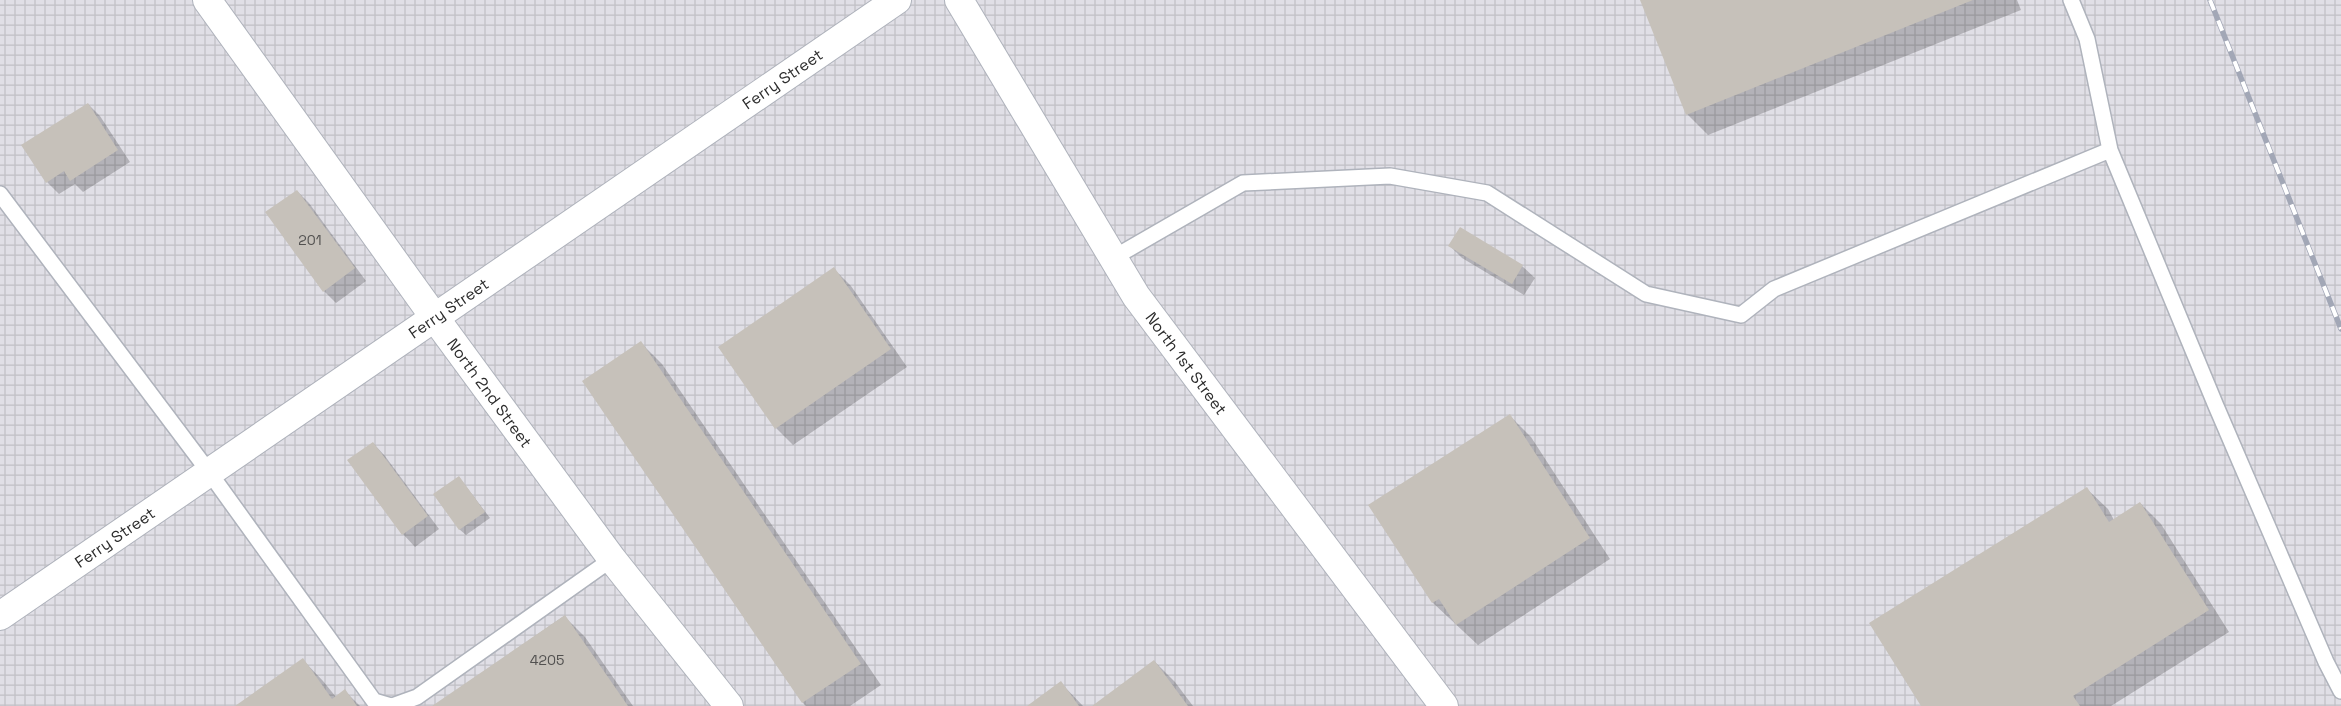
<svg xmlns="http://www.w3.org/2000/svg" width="2341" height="706" viewBox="0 0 2341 706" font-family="'Space Grotesk',sans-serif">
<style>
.industrial{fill:url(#industrial-grid)}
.shadow{fill:#0003}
.building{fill:#c6c1ba}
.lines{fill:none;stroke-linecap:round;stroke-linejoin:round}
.lane-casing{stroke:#afb3bc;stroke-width:18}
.street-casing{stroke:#afb3bc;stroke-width:30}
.lane{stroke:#fff;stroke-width:15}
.street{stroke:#fff;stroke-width:28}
.rail-casing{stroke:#a2a7b6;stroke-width:5.5}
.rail{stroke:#fff;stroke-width:4;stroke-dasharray:11;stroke-linecap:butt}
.labels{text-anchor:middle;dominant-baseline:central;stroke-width:4.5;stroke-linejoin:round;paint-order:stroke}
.number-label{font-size:14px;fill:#525150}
.street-label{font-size:16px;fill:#2c2c2c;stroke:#fff}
</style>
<defs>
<pattern id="industrial-grid" width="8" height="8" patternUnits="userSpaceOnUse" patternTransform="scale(1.25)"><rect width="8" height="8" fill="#e0dfe6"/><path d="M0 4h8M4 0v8" fill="none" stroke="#c0c0c5"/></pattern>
</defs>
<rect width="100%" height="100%" fill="#ede5df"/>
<!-- industrial -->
<path class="industrial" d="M 0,0 L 2341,0 L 2341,706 L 0,706 Z"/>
<!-- shadow -->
<path class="shadow" d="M 1641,0 L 2017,0 L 2021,10 L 1708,135 L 1687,114 Z
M 88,104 L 100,116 L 130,162 L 83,192 L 75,184 L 59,194 L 47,182 Z
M 297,191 L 309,203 L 366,281 L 336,303 L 324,291 Z
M 1450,246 L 1522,266 L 1535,278 L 1524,295 L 1462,258 Z
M 834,269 L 851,286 L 907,367 L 793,445 L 776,428 Z
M 641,343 L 662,364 L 881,685 L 850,706 L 806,706 L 803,703 L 584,381 Z
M 1510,416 L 1531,437 L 1610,559 L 1478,645 L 1433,603 L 1370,506 Z
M 373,443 L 385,456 L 439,529 L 415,547 L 403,534 L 349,460 Z
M 459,477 L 490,518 L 466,535 L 459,529 Z
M 2087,489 L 2108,509 L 2114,520 L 2140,503 L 2161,524 L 2229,632 L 2111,706 L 1922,706 Z
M 564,616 L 585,637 L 633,706 L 434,706 Z
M 303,660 L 323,681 L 336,697 L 345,691 L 360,706 L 238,706 Z
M 1154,661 L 1175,682 L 1193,706 L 1094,706 Z
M 1061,683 L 1083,706 L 1029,706 Z"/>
<!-- building -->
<path class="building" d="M 1640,0 L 1973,0 L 1686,115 Z
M 88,103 L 118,150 L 70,181 L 64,171 L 46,183 L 21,145 Z
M 297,190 L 355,268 L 323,292 L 265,212 Z
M 1460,227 L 1523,265 L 1512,284 L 1448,246 Z
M 834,267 L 891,349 L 775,429 L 718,347 Z
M 641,341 L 861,664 L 802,703 L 582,381 Z
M 1510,414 L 1590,538 L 1456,625 L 1439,599 L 1432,603 L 1368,505 Z
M 373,442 L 428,516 L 402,535 L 347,460 Z
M 459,476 L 485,512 L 459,530 L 433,494 Z
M 2087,487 L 2109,522 L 2140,502 L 2209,610 L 2073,696 L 2080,706 L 1921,706 L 1869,623 Z
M 565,615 L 628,706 L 432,706 Z
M 303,658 L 332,699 L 345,689 L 357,706 L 235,706 Z
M 1154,660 L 1188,706 L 1092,706 Z
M 1061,681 L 1079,706 L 1027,706 Z"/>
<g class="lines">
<!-- lane casing -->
<g class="lane-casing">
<path id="lane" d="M 2110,150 L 2216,406 L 2326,662 L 2341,691
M 0,194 L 209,472 L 374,701 L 391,706
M 1113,258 L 1243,183 L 1390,176 L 1487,193 L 1646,294 L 1741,315 L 1774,289 L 2110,150 L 2087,39 L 2071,0
M 392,706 L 417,697 L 612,559"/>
</g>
<!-- street casing -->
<g class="street-casing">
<g id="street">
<path id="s1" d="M 207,0 L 435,318 L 612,559 L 729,706"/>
<path id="s2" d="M 959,0 L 1136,296 L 1444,706"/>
<path id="s3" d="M 0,616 L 897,0"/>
</g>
</g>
<!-- lane -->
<use href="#lane" class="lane"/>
<!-- street -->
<use href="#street" class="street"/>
<!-- rail casing -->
<g class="rail-casing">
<path id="rail" d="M 2210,0 L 2341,329"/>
</g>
<!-- rail -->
<use href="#rail" class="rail"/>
</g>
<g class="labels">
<!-- number labels -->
<g class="number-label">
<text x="310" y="240">201</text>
<text x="547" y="660">4205</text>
</g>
<!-- street labels -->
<g class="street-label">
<text stroke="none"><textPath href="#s3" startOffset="949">Ferry Street</textPath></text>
<text stroke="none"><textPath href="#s3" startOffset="544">Ferry Street</textPath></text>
<text stroke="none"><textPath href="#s2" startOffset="429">North 1st Street</textPath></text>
<text stroke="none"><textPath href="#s1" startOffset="484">North 2nd Street</textPath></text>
<text stroke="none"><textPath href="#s3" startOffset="139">Ferry Street</textPath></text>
</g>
</g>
</svg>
